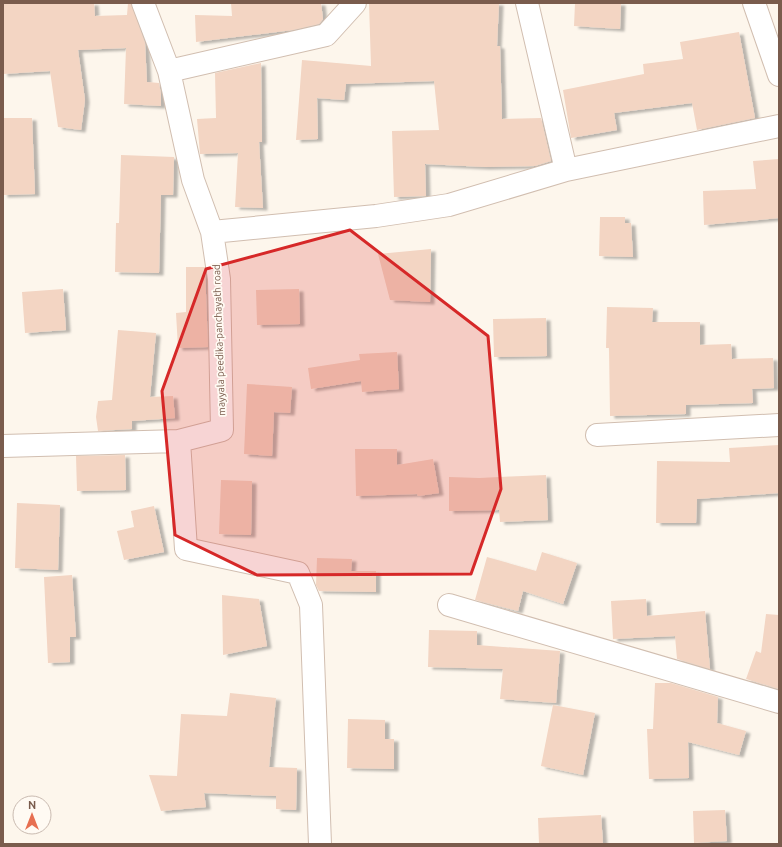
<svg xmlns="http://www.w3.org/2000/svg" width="782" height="847" viewBox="0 0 782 847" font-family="Ubuntu,sans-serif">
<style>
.building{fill:#f3d5c3;filter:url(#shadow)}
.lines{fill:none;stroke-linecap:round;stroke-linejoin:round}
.minor-casing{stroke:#d1beb0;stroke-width:24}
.minor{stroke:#fff;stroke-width:22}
.marked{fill:#d62828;fill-opacity:0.2;stroke:#d62828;stroke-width:3;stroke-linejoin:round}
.labels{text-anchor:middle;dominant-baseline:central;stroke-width:3.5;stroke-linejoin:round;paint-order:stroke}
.street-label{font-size:10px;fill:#7a5c4d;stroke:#fffaf3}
</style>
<defs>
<filter id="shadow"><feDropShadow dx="4.5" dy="2.5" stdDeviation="1" flood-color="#0004"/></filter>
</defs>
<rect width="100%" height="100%" fill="#fdf6ec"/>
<!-- building -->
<path class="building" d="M 3,3 L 94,3 L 95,16 L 127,15 L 128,3 L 131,3 L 145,43 L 147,82 L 159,83 L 161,94 L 161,106 L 124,104 L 126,48 L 78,50 L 85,100 L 81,130 L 58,127 L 50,71 L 3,74 Z
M 231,3 L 321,3 L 323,19 L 319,24 L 293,30 L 196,42 L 195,15 L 232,16 Z
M 369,3 L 499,3 L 497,46 L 500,46 L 502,119 L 541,118 L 551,161 L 535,166 L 485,167 L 425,164 L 426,196 L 394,197 L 392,131 L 439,130 L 434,81 L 346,84 L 344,100 L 317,98 L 318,139 L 296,140 L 302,60 L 371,66 Z
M 575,3 L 621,3 L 620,29 L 574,26 Z
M 739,32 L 755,118 L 697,130 L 692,103 L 614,113 L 617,130 L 571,138 L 563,90 L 644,74 L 643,64 L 683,59 L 680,42 Z
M 261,63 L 262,142 L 259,142 L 263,208 L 235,207 L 238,153 L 200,154 L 197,119 L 216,118 L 215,73 Z
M 3,118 L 32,118 L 35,194 L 3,195 Z
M 121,155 L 174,157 L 173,195 L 161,195 L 159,273 L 115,272 L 116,223 L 119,223 Z
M 779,159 L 779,218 L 704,225 L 703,191 L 756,189 L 753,161 Z
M 600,217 L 625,217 L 625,223 L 631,223 L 633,257 L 599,256 Z
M 431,249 L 430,302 L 390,300 L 378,254 Z
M 186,267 L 205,267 L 208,347 L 178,348 L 176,313 L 186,312 Z
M 63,289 L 66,330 L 25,333 L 22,292 Z
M 299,289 L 300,324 L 257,325 L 256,290 Z
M 607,307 L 653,308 L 652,322 L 700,322 L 700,345 L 731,344 L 732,359 L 773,358 L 774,388 L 752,389 L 753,403 L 686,405 L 686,414 L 610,416 L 609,348 L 606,348 Z
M 546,318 L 547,356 L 494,357 L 493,319 Z
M 118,330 L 156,333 L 150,397 L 173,396 L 175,418 L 132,421 L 132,429 L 98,431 L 96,417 L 98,401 L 112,400 Z
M 397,352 L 399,389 L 362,392 L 361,381 L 311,389 L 308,368 L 360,360 L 359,354 Z
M 247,384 L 292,387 L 290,413 L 274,412 L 272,456 L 244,454 Z
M 779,445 L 779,493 L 697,499 L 696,523 L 656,523 L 657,461 L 730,462 L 729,448 Z
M 355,449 L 397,449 L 397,465 L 433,459 L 439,493 L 418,496 L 417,494 L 356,496 Z
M 125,455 L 126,490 L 77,491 L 76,456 Z
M 546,475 L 548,520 L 500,522 L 499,510 L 449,511 L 449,477 L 479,478 Z
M 221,480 L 252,481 L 251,535 L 219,534 Z
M 17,503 L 60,505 L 58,570 L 15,568 Z
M 154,506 L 164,552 L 124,560 L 117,531 L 134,527 L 131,511 Z
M 542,552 L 577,563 L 563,604 L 523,591 L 518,611 L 475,600 L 487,557 L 536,571 Z
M 317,558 L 352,559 L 351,571 L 376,571 L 376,592 L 319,591 L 316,585 Z
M 72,575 L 76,637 L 70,637 L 70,662 L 48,663 L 44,577 Z
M 222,595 L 259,599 L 267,646 L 223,655 Z
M 646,599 L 647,616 L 705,611 L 710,669 L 677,659 L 675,636 L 613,639 L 611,601 Z
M 766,614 L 779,615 L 779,689 L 746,679 L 756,651 L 761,653 Z
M 429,630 L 477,631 L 477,645 L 560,651 L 556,703 L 500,699 L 503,669 L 428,667 Z
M 655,683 L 671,683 L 718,697 L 717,723 L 746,731 L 739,755 L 688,742 L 689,778 L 649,779 L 647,729 L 653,729 Z
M 230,693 L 276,698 L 269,767 L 297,768 L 296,810 L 276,809 L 276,796 L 204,793 L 206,807 L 161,811 L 149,775 L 177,776 L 181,714 L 227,716 Z
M 553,705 L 595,713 L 583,775 L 541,766 Z
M 348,719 L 385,720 L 385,739 L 394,739 L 394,769 L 347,768 Z
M 725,810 L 727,841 L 694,843 L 693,811 Z
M 601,815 L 603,844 L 539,844 L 538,818 Z"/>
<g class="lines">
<!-- minor casing -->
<g class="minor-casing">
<path id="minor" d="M 143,3 L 169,71
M 527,3 L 566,170 L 779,126
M 754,3 L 779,75
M 212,232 L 376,216 L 449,205 L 566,170
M 597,435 L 779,425
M 179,441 L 186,549 L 298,573 L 311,605 L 320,844
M 3,446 L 179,441 L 222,430 L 219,279 L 212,232 L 193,180 L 169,71 L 326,35 L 355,3
M 449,605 L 779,702"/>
</g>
<!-- minor -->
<use href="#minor" class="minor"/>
</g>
<!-- marked area -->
<path class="marked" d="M 350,230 L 488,336 L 501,489 L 471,574 L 257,575 L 175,535 L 162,391 L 206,269 Z"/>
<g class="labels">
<!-- street labels -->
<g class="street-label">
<text transform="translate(219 340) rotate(-92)">mayyala peedika-panchayath road</text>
</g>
</g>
<!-- border -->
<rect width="782" height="847" fill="none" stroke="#7a5c4d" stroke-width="8"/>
<!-- north arrow -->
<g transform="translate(32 815)"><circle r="19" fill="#fffaf3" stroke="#cabbb1"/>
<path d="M0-3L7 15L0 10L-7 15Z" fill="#e76f51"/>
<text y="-6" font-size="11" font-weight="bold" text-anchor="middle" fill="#7a5c4d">N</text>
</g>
</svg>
